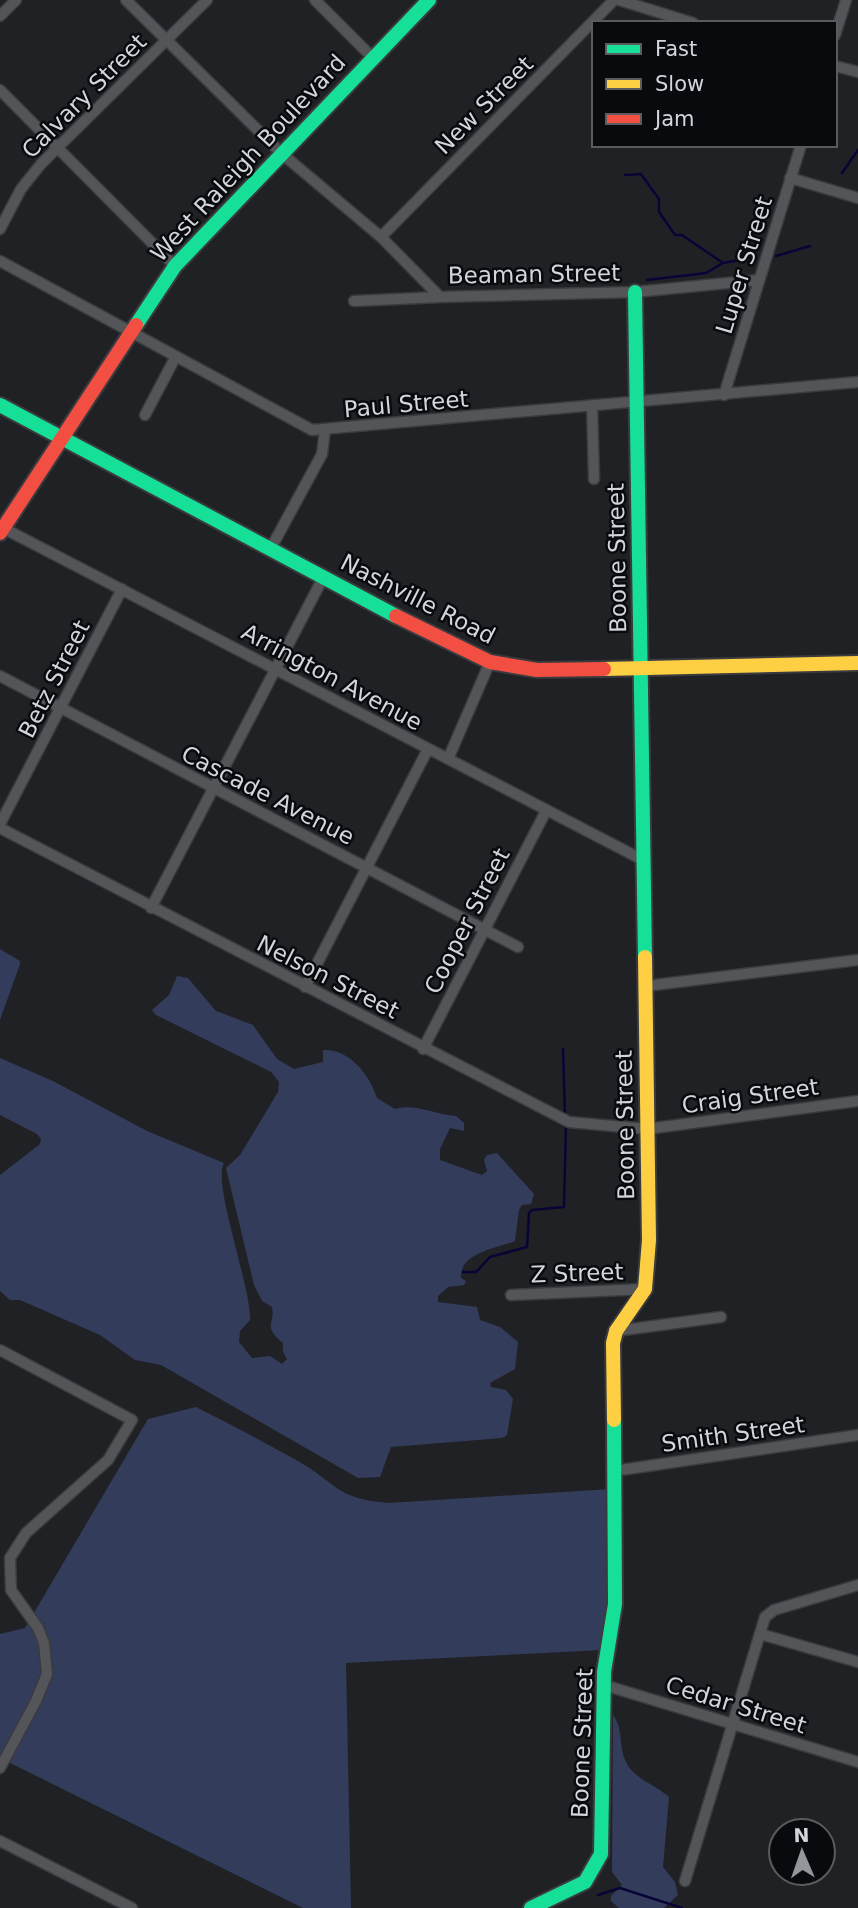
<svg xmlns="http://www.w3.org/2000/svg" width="858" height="1908" viewBox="0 0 858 1908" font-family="'DejaVu Sans',sans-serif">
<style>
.green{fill:#343c5c}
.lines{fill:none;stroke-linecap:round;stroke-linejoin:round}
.stream{stroke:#080436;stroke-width:2.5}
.street-casing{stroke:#3a3b3f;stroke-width:13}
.fast-casing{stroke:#3a3b3f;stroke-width:18}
.slow-casing{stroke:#3a3b3f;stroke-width:18}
.jam-casing{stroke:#3a3b3f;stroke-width:18}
.street{stroke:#545558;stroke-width:10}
.fast{stroke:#16e098;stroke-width:14}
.slow{stroke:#ffcf43;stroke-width:14}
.jam{stroke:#f24e42;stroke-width:14}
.labels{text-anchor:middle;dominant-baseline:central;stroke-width:5;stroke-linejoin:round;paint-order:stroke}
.street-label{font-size:23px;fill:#d3d5db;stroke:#090a0d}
</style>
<rect width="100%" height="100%" fill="#202125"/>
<!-- green -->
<path class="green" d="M 0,949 L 20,961 L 20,964 L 0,1020 Z
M 177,976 L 188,978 L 216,1011 L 253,1025 L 277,1059 L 294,1069 L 323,1062 L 323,1050 C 349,1048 370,1075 377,1098 L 395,1109 C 416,1103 435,1115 456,1116 L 464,1123 L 464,1131 L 450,1128 L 440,1149 L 440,1160 L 482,1175 L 487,1171 L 484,1160 L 487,1155 L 497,1153 L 534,1194 L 531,1204 L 522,1205 L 519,1210 L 515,1241 C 497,1248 459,1253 461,1278 L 466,1281 L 464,1285 L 448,1287 L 438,1296 L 438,1302 L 477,1307 L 480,1320 L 500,1327 L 518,1342 L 515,1369 L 490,1383 L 491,1387 L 506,1390 L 513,1399 L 507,1435 L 502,1438 L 391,1447 L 380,1477 L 358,1478 L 161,1365 L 135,1360 L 100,1335 L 20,1300 L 10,1300 L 0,1291 L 0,1175 L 40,1144 L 41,1139 L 37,1134 L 0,1115 L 0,1058 L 53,1081 L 147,1131 L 224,1163 C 212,1183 251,1286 250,1320 L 240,1331 L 239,1342 L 252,1358 L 270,1356 L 282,1364 L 287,1359 L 283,1352 L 283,1343 C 261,1325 276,1324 272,1307 L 262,1301 L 254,1285 L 226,1168 L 240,1155 L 278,1092 L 279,1082 L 271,1072 L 156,1015 L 152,1010 L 169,995 Z
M 196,1407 C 230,1424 264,1442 298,1461 C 338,1484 336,1499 389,1503 L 611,1489 L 609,1631 L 601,1650 L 346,1663 L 351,1908 L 303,1908 L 0,1758 L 0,1634 L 25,1628 L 148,1419 Z
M 613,1715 C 624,1730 618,1745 626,1762 C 634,1779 656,1785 669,1797 L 663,1867 L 675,1882 L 678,1895 L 664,1908 L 619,1908 L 611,1901 L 611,1896 L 622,1885 L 612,1872 Z"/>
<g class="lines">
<!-- stream -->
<path class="stream" d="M 842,173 L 858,150
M 625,175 L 641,174 L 659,199 L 659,212 L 675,235 L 682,235 L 723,263
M 776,256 L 810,246
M 647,280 L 706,273 L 723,263 L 756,257
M 563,1049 L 565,1116
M 463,1272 L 476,1272 L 490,1257 L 527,1247 L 529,1213 L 532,1210 L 564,1207 L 566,1123
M 598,1895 L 620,1888 L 682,1908"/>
<!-- street casing -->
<g class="street-casing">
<path id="street" d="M 126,0 L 281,153 L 381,237 L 440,297 L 635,292 L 759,280
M 315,0 L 372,57
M 619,0 L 693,23
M 0,16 L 16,0
M 835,35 L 846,0
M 835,66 L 858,72
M 0,90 L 175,266
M 790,178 L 858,198
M 0,229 L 21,189 L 41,164 L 207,0
M 381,237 L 614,0
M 0,261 L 312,430 L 858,382
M 354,301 L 440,297
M 724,395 L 801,145
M 592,405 L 594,479
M 145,415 L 175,358
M 3,528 L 643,860
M 271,548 L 322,454 L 325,430
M 0,676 L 518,947
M 448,759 L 490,662
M 0,824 L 122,589
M 0,828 L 569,1122 L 647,1129 L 858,1101
M 151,908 L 324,576
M 646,986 L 858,960
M 305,987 L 428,749
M 423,1049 L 546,811
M 511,1295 L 645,1289
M 616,1331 L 721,1317
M 0,1350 L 132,1420 L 108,1460 L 26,1533 L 10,1558 L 11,1590 L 38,1628 L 44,1643 L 47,1674 L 36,1701 L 0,1768
M 614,1471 L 858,1435
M 760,1634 L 858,1662
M 604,1685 L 858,1762
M 0,1841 L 132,1908
M 685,1881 L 765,1617 L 774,1610 L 858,1585"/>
</g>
<!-- fast casing -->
<g class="fast-casing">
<path id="fast" d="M 635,292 L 645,957
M 136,325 L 175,266 L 429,0
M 0,405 L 396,616
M 531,1908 L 585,1882 L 601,1854 L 604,1672 L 615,1604 L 614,1420"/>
</g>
<!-- slow casing -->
<g class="slow-casing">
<path id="slow" d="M 604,669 L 858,663
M 614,1420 L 613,1343 L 616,1331 L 645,1289 L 649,1240 L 645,957"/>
</g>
<!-- jam casing -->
<g class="jam-casing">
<path id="jam" d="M 0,533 L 136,325
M 396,616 L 490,662 L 537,670 L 604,669"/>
</g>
<!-- street -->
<use href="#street" class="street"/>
<!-- fast -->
<use href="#fast" class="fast"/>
<!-- slow -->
<use href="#slow" class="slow"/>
<!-- jam -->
<use href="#jam" class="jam"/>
</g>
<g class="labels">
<!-- street labels -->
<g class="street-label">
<text transform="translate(84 96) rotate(-45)">Calvary Street</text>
<text transform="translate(484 105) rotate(-45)">New Street</text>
<text transform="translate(248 158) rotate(-47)">West Raleigh Boulevard</text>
<text transform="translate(744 265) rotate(-73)">Luper Street</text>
<text transform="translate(534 274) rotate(-1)">Beaman Street</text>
<text transform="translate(406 404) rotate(-5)">Paul Street</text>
<text transform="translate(617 558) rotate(-91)">Boone Street</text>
<text transform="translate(418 599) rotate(27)">Nashville Road</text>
<text transform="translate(332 677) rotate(28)">Arrington Avenue</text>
<text transform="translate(54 679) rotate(-63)">Betz Street</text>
<text transform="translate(268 795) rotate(27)">Cascade Avenue</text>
<text transform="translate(467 921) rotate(-63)">Cooper Street</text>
<text transform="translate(328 977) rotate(27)">Nelson Street</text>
<text transform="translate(750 1096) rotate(-8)">Craig Street</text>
<text transform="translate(625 1125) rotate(-91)">Boone Street</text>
<text transform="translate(577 1273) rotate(-2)">Z Street</text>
<text transform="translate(733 1434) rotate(-8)">Smith Street</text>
<text transform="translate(736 1705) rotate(17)">Cedar Street</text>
<text transform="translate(582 1743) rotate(-88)">Boone Street</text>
</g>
</g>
<!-- legend -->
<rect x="592" y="21" width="245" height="126" fill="#090a0d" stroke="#5a5b5f" stroke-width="2"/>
<rect x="606" y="44" width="35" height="10" fill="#16e098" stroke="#5a5b5f" stroke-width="2"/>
<text x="655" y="56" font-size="21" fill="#d3d5db">Fast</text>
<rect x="606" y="79" width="35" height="10" fill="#ffcf43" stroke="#5a5b5f" stroke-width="2"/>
<text x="655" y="91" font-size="21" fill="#d3d5db">Slow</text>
<rect x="606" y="114" width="35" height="10" fill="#f24e42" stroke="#5a5b5f" stroke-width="2"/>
<text x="655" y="126" font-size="21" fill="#d3d5db">Jam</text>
<!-- north arrow -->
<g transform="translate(802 1852) rotate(358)"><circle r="33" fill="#090a0d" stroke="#5a5b5f" stroke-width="2"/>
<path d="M0-5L12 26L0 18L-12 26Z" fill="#94969b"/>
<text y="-10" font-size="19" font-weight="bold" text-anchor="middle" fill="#d3d5db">N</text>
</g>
</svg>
